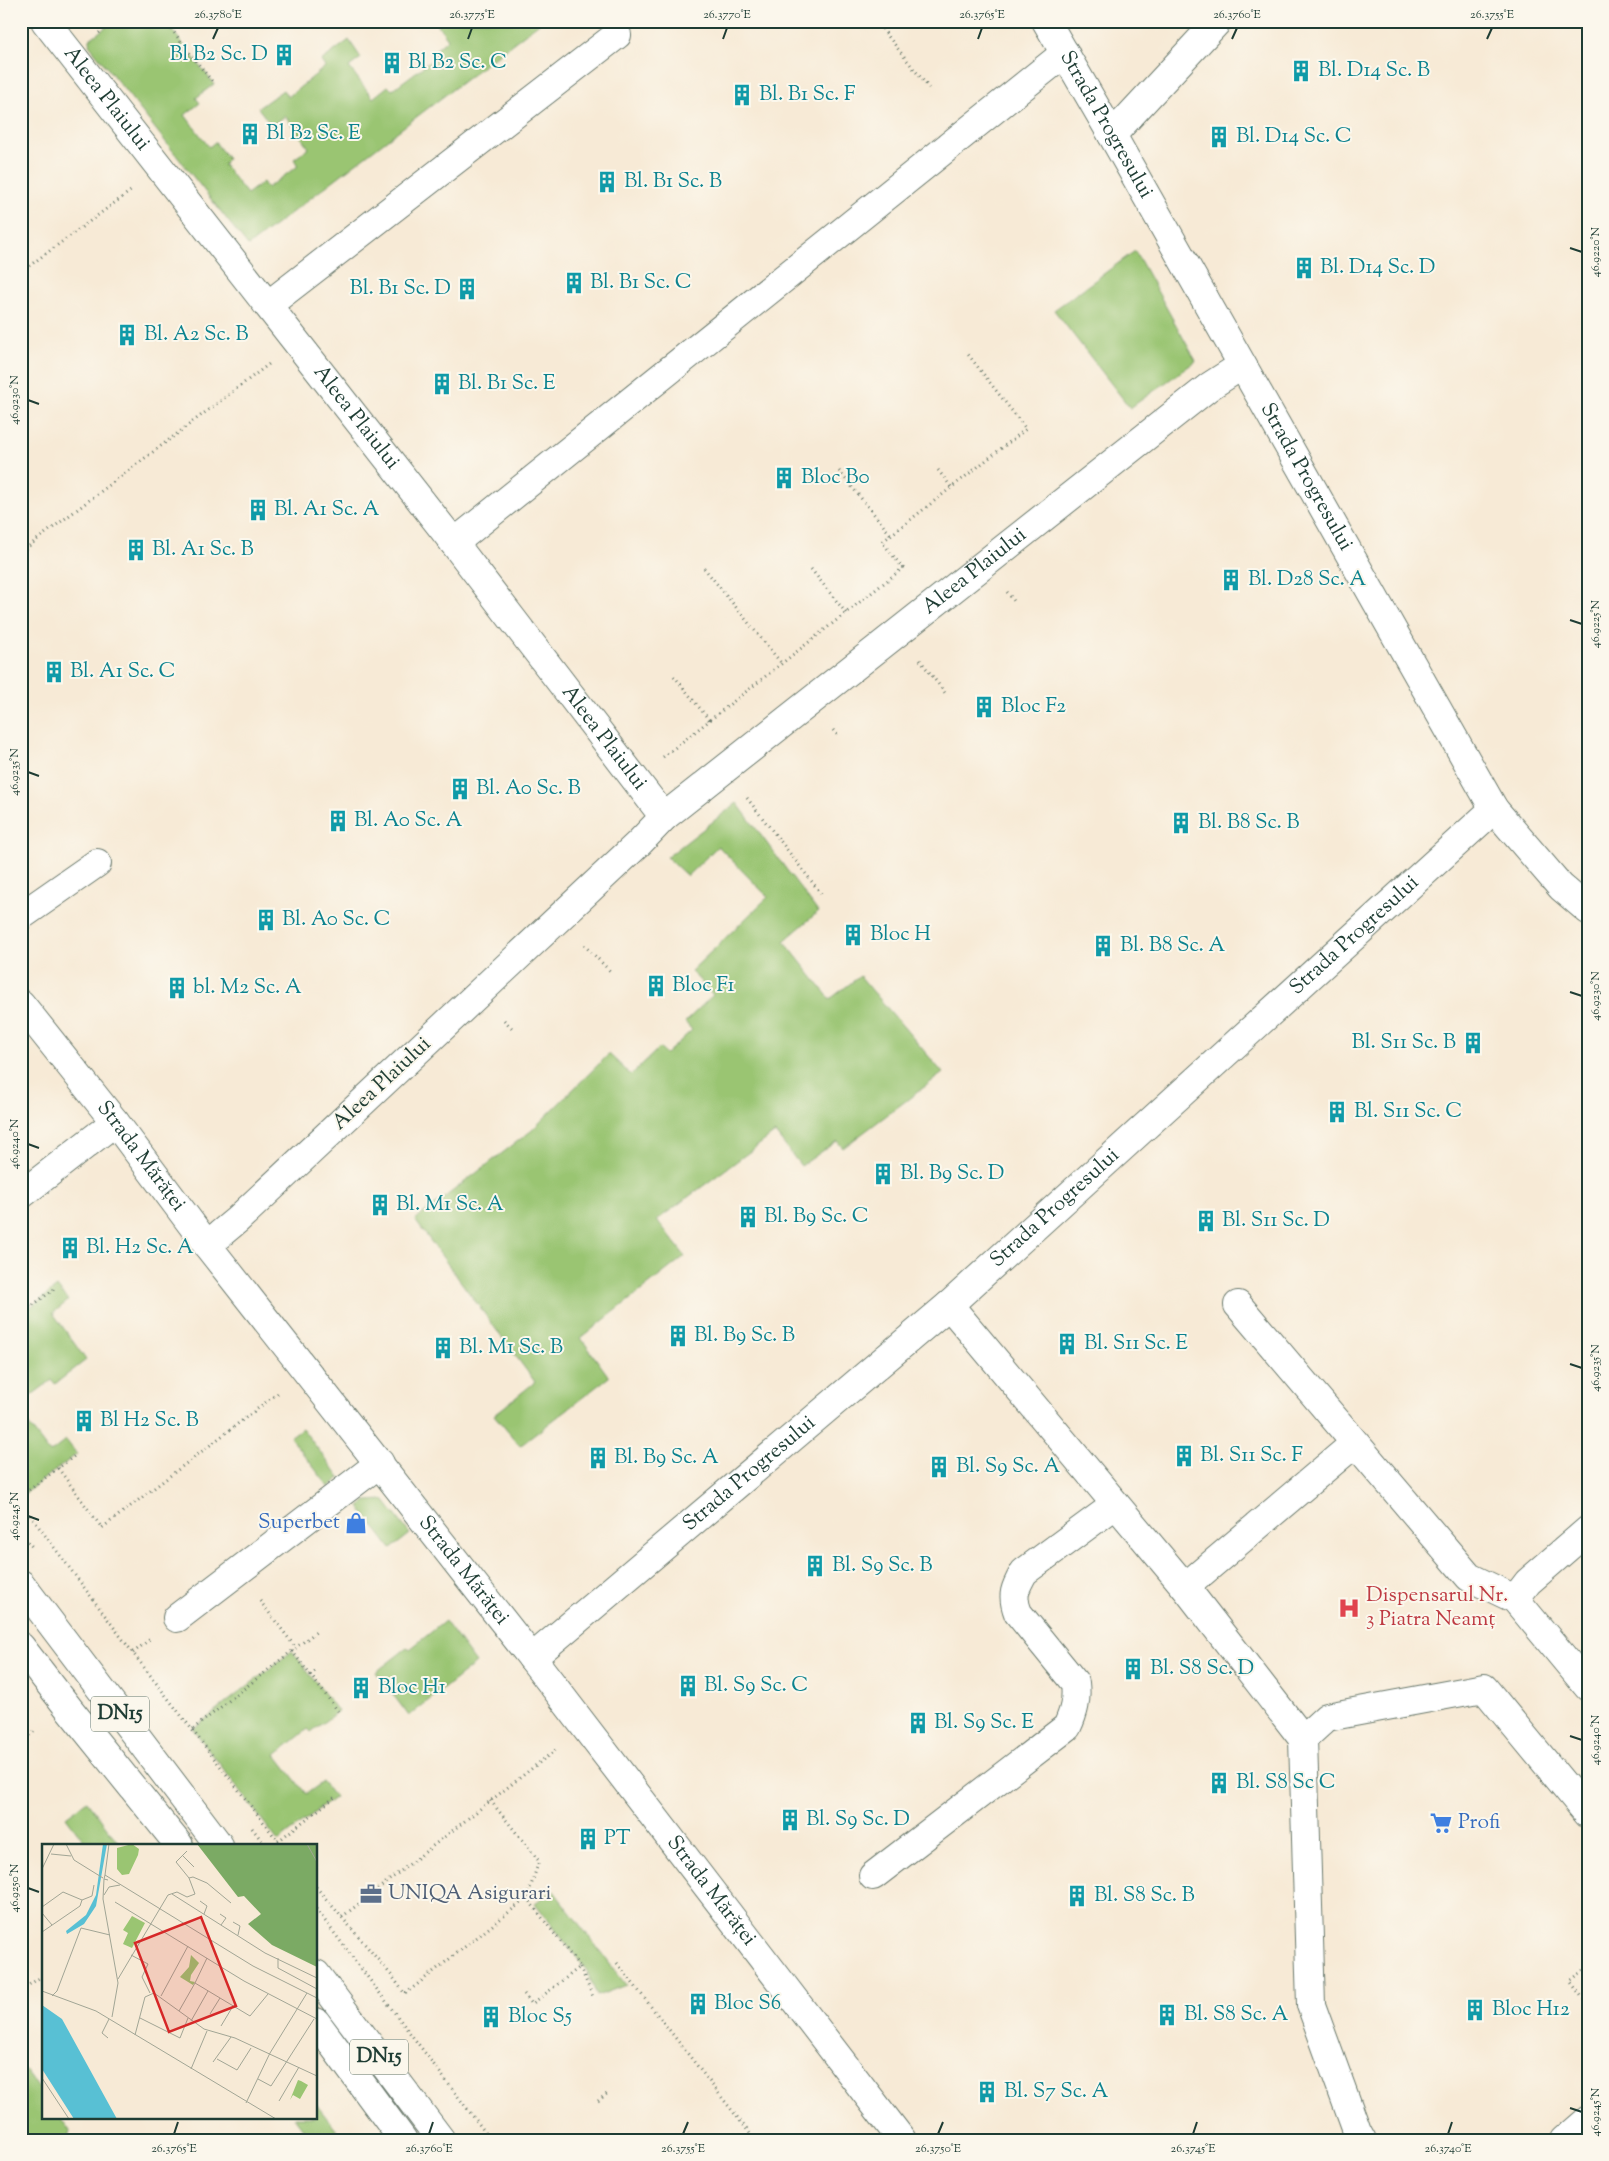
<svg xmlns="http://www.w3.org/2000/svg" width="1609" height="2161" viewBox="0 0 1609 2161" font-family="'Sorts Mill Goudy',serif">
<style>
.green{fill:#9ac572;stroke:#5c8153}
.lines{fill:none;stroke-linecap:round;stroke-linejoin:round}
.minor-casing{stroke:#6b7a6d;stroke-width:30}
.major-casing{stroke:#6b7a6d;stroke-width:30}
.path{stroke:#6b7a6d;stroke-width:3;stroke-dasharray:1 4;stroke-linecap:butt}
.minor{stroke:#fff;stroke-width:28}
.major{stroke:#fff;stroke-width:28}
.ticks{fill:none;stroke:#1f3d34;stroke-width:2}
.labels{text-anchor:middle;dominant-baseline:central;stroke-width:4;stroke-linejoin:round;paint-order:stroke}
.shield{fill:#fbf7ec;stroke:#61756b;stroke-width:1}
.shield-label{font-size:20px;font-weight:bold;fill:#1f3d34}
.culture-label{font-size:21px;fill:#0d838f;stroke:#fbf7ec;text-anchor:start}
.street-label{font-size:21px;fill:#1f3d34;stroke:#fbf7ec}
.shop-label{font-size:21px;fill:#366cbe;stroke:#fbf7ec;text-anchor:end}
.health-label{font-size:21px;fill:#be3a42;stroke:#fbf7ec;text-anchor:start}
.service-label{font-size:21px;fill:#4e5e75;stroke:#fbf7ec;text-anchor:start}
.inset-road{fill:none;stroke:#a1a595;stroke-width:1}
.view{fill:#d62828;fill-opacity:0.15;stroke:#d62828;stroke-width:2.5}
.inset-edge{fill:none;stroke:#1f3d34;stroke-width:2.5}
.neatline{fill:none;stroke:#1f3d34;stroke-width:2}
.ticks-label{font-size:12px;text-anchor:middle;fill:#1f3d34}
</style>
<rect width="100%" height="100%" fill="#fbf7ec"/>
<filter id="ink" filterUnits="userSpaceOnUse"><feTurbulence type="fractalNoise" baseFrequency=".02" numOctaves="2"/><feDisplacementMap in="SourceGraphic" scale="10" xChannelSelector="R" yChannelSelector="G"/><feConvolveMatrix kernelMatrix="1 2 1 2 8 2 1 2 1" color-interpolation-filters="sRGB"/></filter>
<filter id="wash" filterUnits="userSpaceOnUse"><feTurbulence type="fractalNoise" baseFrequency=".0096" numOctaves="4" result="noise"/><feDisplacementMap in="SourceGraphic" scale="20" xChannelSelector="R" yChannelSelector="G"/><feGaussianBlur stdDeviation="1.12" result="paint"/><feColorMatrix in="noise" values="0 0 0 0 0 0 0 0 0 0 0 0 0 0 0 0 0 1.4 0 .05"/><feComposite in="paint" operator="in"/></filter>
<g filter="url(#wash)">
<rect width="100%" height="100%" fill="#f7ead6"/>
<!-- green -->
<path class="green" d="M 114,21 L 165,21 L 214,84 L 196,98 L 200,103 L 185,115 L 209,147 L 215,142 L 228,159 L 223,164 L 247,194 L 263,182 L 267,188 L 298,166 L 294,159 L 309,148 L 285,116 L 272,126 L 258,108 L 283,90 L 288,97 L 325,67 L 321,61 L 349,40 L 361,58 L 349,67 L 373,98 L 388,86 L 392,90 L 436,57 L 433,52 L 448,39 L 435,21 L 542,21 L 248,246 L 89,45 L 90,39 Z
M 1135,251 L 1196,361 L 1130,408 L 1054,310 Z
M 737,803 L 818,912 L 784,941 L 830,999 L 860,976 L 943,1073 L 843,1148 L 837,1141 L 801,1166 L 775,1133 L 657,1220 L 685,1256 L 581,1338 L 609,1377 L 520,1446 L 494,1415 L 535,1382 L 415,1220 L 531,1131 L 609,1054 L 631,1075 L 659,1048 L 666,1054 L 692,1030 L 685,1022 L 713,995 L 691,971 L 768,897 L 718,846 L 687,876 L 667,857 Z
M 57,1287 L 68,1301 L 53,1313 L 86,1360 L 55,1384 L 52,1380 L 21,1403 L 21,1314 Z
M 21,1415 L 50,1453 L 66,1440 L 77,1454 L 21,1496 Z
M 302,1428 L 340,1478 L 329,1487 L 290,1437 Z
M 384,1500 L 410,1534 L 391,1549 L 359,1507 L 367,1501 Z
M 445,1621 L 476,1663 L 409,1716 L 376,1672 L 408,1647 L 410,1649 Z
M 292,1651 L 338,1711 L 311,1732 L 308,1729 L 276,1755 L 306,1794 L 323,1782 L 335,1797 L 278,1841 L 193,1729 Z
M 87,1801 L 120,1845 L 87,1845 L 66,1817 Z
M 553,1890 L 626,1985 L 597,1996 L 587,1971 L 535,1903 Z
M 21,2065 L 44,2095 L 44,2117 L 60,2117 L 70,2131 L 67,2140 L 21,2140 Z
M 316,2104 L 344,2140 L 311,2140 L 294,2117 L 316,2117 Z"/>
</g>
<g filter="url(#ink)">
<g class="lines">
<!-- minor casing -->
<g class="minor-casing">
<g id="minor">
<path id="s1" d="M 45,21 L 454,543 L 664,817 L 640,842 L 237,1220 L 207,1245"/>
<path id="s2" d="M 1046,21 L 1112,135 L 1494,809 L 1561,887 L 1588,910"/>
<path d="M 1112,135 L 1218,21"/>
<path d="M 268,305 L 617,35"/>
<path d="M 454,543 L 1065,53"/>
<path id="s3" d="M 664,817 L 1210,386 L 1241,366"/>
<path d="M 21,916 L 97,863"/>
<path id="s4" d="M 21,1004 L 115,1122 L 207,1245 L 532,1658 L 902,2140"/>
<path d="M 21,1195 L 115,1122"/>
<path d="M 949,1305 L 1185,1587"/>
<path d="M 1238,1305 L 1469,1577 L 1515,1599 L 1588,1687"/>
<path d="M 1354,1444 L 1185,1587 L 1303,1739 L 1311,2005 L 1357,2131 L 1362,2140"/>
<path d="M 1515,1599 L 1528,1582 L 1588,1530"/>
<path d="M 177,1618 L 380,1463"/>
<path id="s5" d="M 532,1658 L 949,1305 L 1494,809"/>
<path d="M 1303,1739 L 1327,1717 L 1484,1688 L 1588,1814"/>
<path d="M 873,1876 L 1067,1727 C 1074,1712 1077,1700 1075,1683 L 1018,1613 C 1011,1595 1015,1588 1024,1572 L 1115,1505"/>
<path d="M 1565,2140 L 1588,2120"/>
</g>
</g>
<!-- major casing -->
<g class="major-casing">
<path id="major" d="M 21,1584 L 219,1845
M 21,1647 L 70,1710 L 179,1845
M 316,1974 L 441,2140
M 316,2022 L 403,2140"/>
</g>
<!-- path -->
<path class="path" d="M 165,21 L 214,84
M 876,21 L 929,88
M 99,33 L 114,21
M 21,272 L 132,190
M 938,470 L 952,488
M 839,471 L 891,535
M 21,552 L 269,364
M 704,568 L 782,664
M 811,569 L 846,613
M 1007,592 L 1014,601
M 920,660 L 945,693
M 674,676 L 710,721
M 833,730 L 839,737
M 663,757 L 903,568 L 882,542 L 1026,429 L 967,353
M 747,798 L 823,896
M 584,945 L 612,973
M 504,1020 L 512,1028
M 21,1294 L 31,1307
M 21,1314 L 57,1287
M 58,1468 L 102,1528 L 278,1393
M 21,1496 L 77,1454
M 21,1503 L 133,1653 L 281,1845
M 21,1534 L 34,1549
M 260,1601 L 296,1648
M 292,1651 L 338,1711
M 133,1653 L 150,1639
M 310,1675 L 318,1669
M 193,1729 L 316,1632
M 21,1741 L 35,1731
M 252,1828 L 265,1845
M 278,1841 L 335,1797
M 316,1887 L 392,1976 L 405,1994 L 527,1898 L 539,1861 L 490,1800
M 316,1909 L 491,2140
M 342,1917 L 558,1748
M 617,1963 L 755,2140
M 580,1967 L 594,1999
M 1588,1967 L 1570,1981 L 1588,2005
M 21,1990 L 44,1975
M 524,1994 L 532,2004 L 580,1967 L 527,1898
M 598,2101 L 608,2093"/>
<!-- minor -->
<use href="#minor" class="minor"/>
<!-- major -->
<use href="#major" class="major"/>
</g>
</g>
<!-- ticks -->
<path class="ticks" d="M 213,39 L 218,28M 468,39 L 472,28M 723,39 L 727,28M 978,39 L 982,28M 1232,39 L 1237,28M 1487,39 L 1492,28M 1570,248 L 1582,252M 28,400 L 39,404M 1570,620 L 1582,624M 28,772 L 39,776M 1570,992 L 1582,996M 28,1144 L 39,1148M 1570,1364 L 1582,1368M 28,1516 L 39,1520M 1570,1736 L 1582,1740M 28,1888 L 39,1892M 1570,2108 L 1582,2112M 174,2134 L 178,2122M 429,2134 L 433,2122M 683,2134 L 688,2122M 938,2134 L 943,2122M 1193,2134 L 1197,2122M 1448,2134 L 1452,2122"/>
<!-- icons -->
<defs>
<g id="building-bare" transform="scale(1.725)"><path d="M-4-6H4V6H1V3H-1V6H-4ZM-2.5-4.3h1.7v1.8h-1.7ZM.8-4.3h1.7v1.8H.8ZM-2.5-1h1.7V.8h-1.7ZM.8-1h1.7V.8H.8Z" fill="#0f9aa8" stroke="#fbf7ec" stroke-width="2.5" paint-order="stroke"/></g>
<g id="shop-bare" transform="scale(1.725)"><path d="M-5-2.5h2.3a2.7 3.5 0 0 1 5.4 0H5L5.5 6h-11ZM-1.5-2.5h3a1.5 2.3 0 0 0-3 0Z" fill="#3f7fe0" stroke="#fbf7ec" stroke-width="2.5" paint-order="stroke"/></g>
<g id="hospital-bare" transform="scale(1.725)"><path d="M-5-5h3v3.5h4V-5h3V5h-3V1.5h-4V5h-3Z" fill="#e0444e" stroke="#fbf7ec" stroke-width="2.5" paint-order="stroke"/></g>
<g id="supermarket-bare" transform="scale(1.725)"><path d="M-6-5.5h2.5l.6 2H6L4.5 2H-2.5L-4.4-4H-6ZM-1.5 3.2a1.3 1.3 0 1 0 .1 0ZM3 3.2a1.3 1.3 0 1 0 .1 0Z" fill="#3f7fe0" stroke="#fbf7ec" stroke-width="2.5" paint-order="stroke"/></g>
<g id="office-bare" transform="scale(1.725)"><path d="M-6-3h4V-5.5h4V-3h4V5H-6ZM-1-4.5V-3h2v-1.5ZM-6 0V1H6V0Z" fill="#5c6f8a" stroke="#fbf7ec" stroke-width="2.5" paint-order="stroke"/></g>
</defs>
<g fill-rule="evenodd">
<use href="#building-bare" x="284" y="55"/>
<use href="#building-bare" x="392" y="63"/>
<use href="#building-bare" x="1301" y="71"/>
<use href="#building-bare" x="742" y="95"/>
<use href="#building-bare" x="250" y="134"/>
<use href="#building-bare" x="1219" y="137"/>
<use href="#building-bare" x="607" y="182"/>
<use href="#building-bare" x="1304" y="268"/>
<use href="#building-bare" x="574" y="283"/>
<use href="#building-bare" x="467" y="289"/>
<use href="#building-bare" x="127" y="335"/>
<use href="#building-bare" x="442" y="384"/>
<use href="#building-bare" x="784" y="478"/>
<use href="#building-bare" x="258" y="510"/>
<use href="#building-bare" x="136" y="550"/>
<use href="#building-bare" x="1231" y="580"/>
<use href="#building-bare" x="54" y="672"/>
<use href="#building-bare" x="984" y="707"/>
<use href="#building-bare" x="460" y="789"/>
<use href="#building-bare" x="338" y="821"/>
<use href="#building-bare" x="1181" y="823"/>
<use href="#building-bare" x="266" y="920"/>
<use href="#building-bare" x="853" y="935"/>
<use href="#building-bare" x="1103" y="946"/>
<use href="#building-bare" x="656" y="986"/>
<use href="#building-bare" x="177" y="988"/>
<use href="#building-bare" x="1473" y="1043"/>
<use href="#building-bare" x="1337" y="1112"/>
<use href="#building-bare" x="883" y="1174"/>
<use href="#building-bare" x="380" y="1205"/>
<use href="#building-bare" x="748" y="1217"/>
<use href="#building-bare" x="1206" y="1221"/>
<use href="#building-bare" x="70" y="1248"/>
<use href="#building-bare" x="678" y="1336"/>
<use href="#building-bare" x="1067" y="1344"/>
<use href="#building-bare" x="443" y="1348"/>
<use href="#building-bare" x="84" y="1421"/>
<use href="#building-bare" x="1184" y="1456"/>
<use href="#building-bare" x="598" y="1458"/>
<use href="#building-bare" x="939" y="1467"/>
<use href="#shop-bare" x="356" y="1523"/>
<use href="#building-bare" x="815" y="1566"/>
<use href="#hospital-bare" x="1349" y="1608"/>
<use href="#building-bare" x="1133" y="1669"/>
<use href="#building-bare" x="688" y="1686"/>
<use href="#building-bare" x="361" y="1688"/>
<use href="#building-bare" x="918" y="1723"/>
<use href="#building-bare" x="1219" y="1783"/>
<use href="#building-bare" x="790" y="1820"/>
<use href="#supermarket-bare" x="1441" y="1823"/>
<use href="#building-bare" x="588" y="1839"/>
<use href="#office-bare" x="371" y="1894"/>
<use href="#building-bare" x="1077" y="1896"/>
<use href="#building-bare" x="698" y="2004"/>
<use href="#building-bare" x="1475" y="2010"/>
<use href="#building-bare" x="1167" y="2015"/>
<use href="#building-bare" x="491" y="2017"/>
<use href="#building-bare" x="987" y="2092"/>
</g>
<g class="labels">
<!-- shield labels -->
<g class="shield">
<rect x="91" y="1696.5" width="58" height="35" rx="4"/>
<rect x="350" y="2039.5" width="58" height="35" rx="4"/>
</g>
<g class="shield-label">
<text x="120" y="1714">DN15</text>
<text x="379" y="2057">DN15</text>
</g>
<!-- culture labels -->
<g class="culture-label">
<text x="268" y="55" text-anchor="end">Bl B2 Sc. D</text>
<text x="408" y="63">Bl B2 Sc. C</text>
<text x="1318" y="71">Bl. D14 Sc. B</text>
<text x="759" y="95">Bl. B1 Sc. F</text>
<text x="266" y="134">Bl B2 Sc. E</text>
<text x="1236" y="137">Bl. D14 Sc. C</text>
<text x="624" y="182">Bl. B1 Sc. B</text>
<text x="1320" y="268">Bl. D14 Sc. D</text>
<text x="590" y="283">Bl. B1 Sc. C</text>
<text x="451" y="289" text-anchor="end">Bl. B1 Sc. D</text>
<text x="144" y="335">Bl. A2 Sc. B</text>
<text x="458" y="384">Bl. B1 Sc. E</text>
<text x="801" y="478">Bloc B0</text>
<text x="274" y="510">Bl. A1 Sc. A</text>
<text x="152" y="550">Bl. A1 Sc. B</text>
<text x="1248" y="580">Bl. D28 Sc. A</text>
<text x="70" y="672">Bl. A1 Sc. C</text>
<text x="1001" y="707">Bloc F2</text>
<text x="476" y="789">Bl. A0 Sc. B</text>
<text x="354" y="821">Bl. A0 Sc. A</text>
<text x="1198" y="823">Bl. B8 Sc. B</text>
<text x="282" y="920">Bl. A0 Sc. C</text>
<text x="870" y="935">Bloc H</text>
<text x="1120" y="946">Bl. B8 Sc. A</text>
<text x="672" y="986">Bloc F1</text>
<text x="193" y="988">bl. M2 Sc. A</text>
<text x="1456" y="1043" text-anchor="end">Bl. S11 Sc. B</text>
<text x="1354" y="1112">Bl. S11 Sc. C</text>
<text x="900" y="1174">Bl. B9 Sc. D</text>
<text x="396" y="1205">Bl. M1 Sc. A</text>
<text x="764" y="1217">Bl. B9 Sc. C</text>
<text x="1222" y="1221">Bl. S11 Sc. D</text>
<text x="86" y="1248">Bl. H2 Sc. A</text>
<text x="694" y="1336">Bl. B9 Sc. B</text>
<text x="1084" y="1344">Bl. S11 Sc. E</text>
<text x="459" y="1348">Bl. M1 Sc. B</text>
<text x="100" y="1421">Bl H2 Sc. B</text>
<text x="1200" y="1456">Bl. S11 Sc. F</text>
<text x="614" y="1458">Bl. B9 Sc. A</text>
<text x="956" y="1467">Bl. S9 Sc. A</text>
<text x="832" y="1566">Bl. S9 Sc. B</text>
<text x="1150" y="1669">Bl. S8 Sc. D</text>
<text x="704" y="1686">Bl. S9 Sc. C</text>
<text x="378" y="1688">Bloc H1</text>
<text x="934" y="1723">Bl. S9 Sc. E</text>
<text x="1236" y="1783">Bl. S8 Sc C</text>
<text x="806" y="1820">Bl. S9 Sc. D</text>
<text x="604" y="1839">PT</text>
<text x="1094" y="1896">Bl. S8 Sc. B</text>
<text x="714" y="2004">Bloc S6</text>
<text x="1492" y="2010">Bloc H12</text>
<text x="1184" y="2015">Bl. S8 Sc. A</text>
<text x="508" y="2017">Bloc S5</text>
<text x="1004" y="2092">Bl. S7 Sc. A</text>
</g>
<!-- street labels -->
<g class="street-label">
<text stroke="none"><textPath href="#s1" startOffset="99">Aleea Plaiului</textPath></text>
<text stroke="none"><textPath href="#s2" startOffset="120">Strada Progresului</textPath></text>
<text stroke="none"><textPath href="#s1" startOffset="504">Aleea Plaiului</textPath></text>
<text stroke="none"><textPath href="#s2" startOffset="525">Strada Progresului</textPath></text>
<text stroke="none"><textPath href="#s3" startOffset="396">Aleea Plaiului</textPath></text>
<text stroke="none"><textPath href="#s1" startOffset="909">Aleea Plaiului</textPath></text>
<text stroke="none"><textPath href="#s5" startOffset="1095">Strada Progresului</textPath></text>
<text transform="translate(382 1084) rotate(-43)">Aleea Plaiului</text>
<text stroke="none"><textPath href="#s4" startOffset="194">Strada Mărăței</textPath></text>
<text stroke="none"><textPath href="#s5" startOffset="690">Strada Progresului</textPath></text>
<text stroke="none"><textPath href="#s5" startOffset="285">Strada Progresului</textPath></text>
<text stroke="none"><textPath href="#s4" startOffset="719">Strada Mărăței</textPath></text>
<text stroke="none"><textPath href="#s4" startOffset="1124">Strada Mărăței</textPath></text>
</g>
<!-- shop labels -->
<g class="shop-label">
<text x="340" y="1523">Superbet</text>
<text x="1458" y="1823" text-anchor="start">Profi</text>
</g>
<!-- health labels -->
<g class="health-label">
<text x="1366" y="1596">Dispensarul Nr.<tspan x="1366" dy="24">3 Piatra Neamț</tspan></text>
</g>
<!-- service labels -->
<g class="service-label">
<text x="388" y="1894">UNIQA Asigurari</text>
</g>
</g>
<!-- overview -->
<g transform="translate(42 1844)">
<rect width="275" height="275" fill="#f7ead6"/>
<path d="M 90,0 L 97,5 L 96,11 L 87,30 L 80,31 L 75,25 L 75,4 ZM 90,72 L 103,79 L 90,104 L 81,100 L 86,89 L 81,86 ZM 149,111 L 157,119 L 149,131 L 148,137 L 153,138 L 151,141 L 138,133 L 147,123 ZM 256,236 L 259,237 L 255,244 L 259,237 L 266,241 L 258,255 L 251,251 L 248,256 Z" fill="#9ac572"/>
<path d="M 155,0 L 275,0 L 275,123 L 230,101 L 206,80 L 219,70 L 202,52 L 196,53 Z" fill="#7baa64"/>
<path d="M 61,0 L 65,0 L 54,62 L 42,80 L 25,90 L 24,87 L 44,71 L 54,51 ZM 0,161 L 20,175 L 75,275 L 32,275 L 0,225 Z" fill="#58c0d4"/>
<path class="inset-road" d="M 24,0 L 32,16 L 61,34M 265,0 L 275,18M 9,10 L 29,12M 140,11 L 152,23M 0,25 L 12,0M 63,31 L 67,0M 147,34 L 151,33 L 165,39 L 189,59M 62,35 L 61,55 L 76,139 L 70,173M 66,36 L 62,35 L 63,31 L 211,122 L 275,154M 130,50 L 223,109 L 275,134M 62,51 L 67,43 L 78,41M 40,56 L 50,52 L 52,41M 158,57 L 165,62 L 162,70M 73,58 L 202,137 L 275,175M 0,63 L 21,48 L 40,56 L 38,62 L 0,88M 0,69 L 10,81M 178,70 L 184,74 L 179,81M 191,78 L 198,82 L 196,91M 89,111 L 106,120 L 100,133 L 108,149M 165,114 L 153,139 L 208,172 L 226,150M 236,114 L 236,124 L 275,145M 76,135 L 126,51 L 135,48 L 145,53 L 153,50 L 147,34 L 134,18 L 145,7M 0,147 L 54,167 L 234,275M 10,152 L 15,147 L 39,84 L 68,91M 119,152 L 146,102M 137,167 L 153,139M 168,170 L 178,154M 98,174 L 138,194 L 146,174M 149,177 L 166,147M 179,182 L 191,162M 93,191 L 103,153 L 112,149 L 162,185 L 193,194 L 275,232M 66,194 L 60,189 L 67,175M 175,215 L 195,226 L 209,204M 171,218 L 189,193M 149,225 L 165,187M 0,234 L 27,275M 216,235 L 229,242 L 272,175M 237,257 L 257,223M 204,259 L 228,209 L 265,149"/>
<path class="view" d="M 159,73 L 194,162 L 127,188 L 93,99 Z"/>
<rect width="275" height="275" class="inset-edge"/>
</g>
<!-- margin -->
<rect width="1609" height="2161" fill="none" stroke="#fbf7ec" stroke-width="55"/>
<rect x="28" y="28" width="1554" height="2106" class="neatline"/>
<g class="ticks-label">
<text x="218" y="18">26.3780°E</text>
<text x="472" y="18">26.3775°E</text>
<text x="727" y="18">26.3770°E</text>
<text x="982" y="18">26.3765°E</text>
<text x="1237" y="18">26.3760°E</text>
<text x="1492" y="18">26.3755°E</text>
<text transform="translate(1595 252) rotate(-90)" y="4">46.9220°N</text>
<text transform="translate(14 400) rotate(-90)" y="4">46.9230°N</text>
<text transform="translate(1595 624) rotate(-90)" y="4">46.9225°N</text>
<text transform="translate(14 772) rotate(-90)" y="4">46.9235°N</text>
<text transform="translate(1595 996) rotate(-90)" y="4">46.9230°N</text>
<text transform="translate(14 1144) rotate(-90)" y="4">46.9240°N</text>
<text transform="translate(1595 1368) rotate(-90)" y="4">46.9235°N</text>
<text transform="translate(14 1516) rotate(-90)" y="4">46.9245°N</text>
<text transform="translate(1595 1740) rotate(-90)" y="4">46.9240°N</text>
<text transform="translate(14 1888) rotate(-90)" y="4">46.9250°N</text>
<text transform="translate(1595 2112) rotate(-90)" y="4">46.9245°N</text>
<text x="174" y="2152">26.3765°E</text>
<text x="429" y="2152">26.3760°E</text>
<text x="683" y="2152">26.3755°E</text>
<text x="938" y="2152">26.3750°E</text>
<text x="1193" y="2152">26.3745°E</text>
<text x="1448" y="2152">26.3740°E</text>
</g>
</svg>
